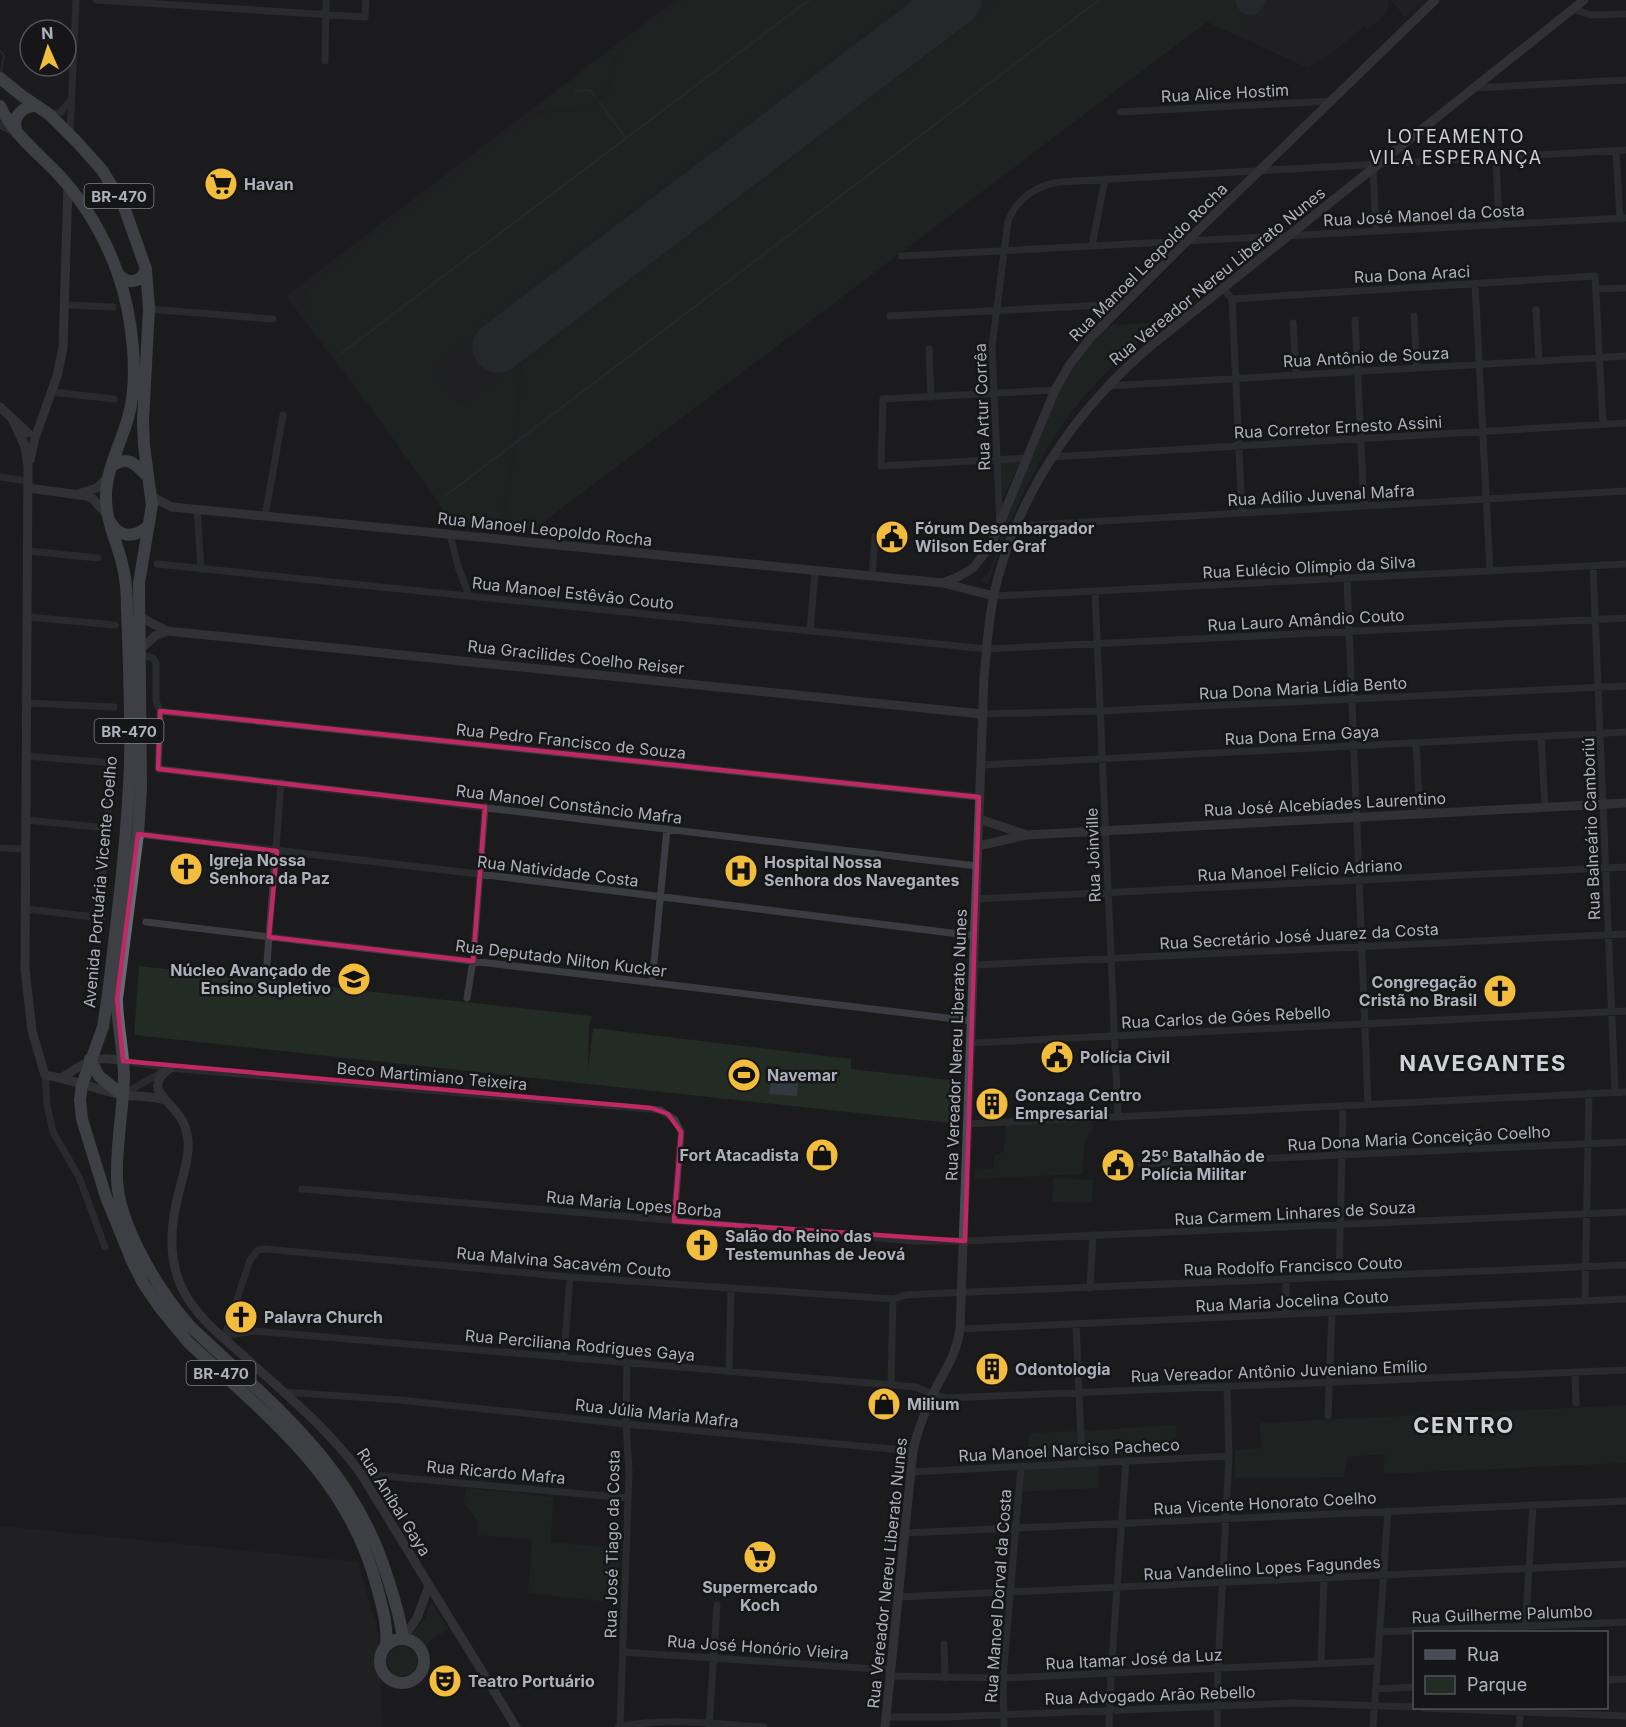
<svg xmlns="http://www.w3.org/2000/svg" width="1626" height="1727" viewBox="0 0 1626 1727" font-family="Inter,sans-serif">
<style>
.built{fill:#27262a}
.green{fill:#222b24}
.water{fill:#303941}
.lines{fill:none;stroke-linecap:round;stroke-linejoin:round}
.stream{stroke:#303941;stroke-width:2}
.taxiway{stroke:#34363a;stroke-width:21}
.runway{stroke:#34363a;stroke-width:51}
.street{stroke:#3b3c42;stroke-width:7}
.secondary{stroke:#494b52;stroke-width:9}
.highway{stroke:#676a73;stroke-width:12}
.marked{fill:none;stroke:#c02765;stroke-width:4.5;stroke-linejoin:round}
.labels{text-anchor:middle;dominant-baseline:central;stroke-width:5;stroke-linejoin:round;paint-order:stroke}
.shield{fill:#161518;stroke:#80828b;stroke-width:1.5}
.shield-label{font-size:15px;font-weight:bold;fill:#adb1bc}
.street-label{font-size:16px;fill:#adb1bc;stroke:#161518}
.poi-label{font-size:16px;font-weight:bold;fill:#adb1bc;stroke:#161518;text-anchor:start}
.neighbourhood-label{font-size:18px;letter-spacing:1.5px;fill:#ced1d8;stroke:#161518}
.district-label{font-size:22px;font-weight:bold;letter-spacing:1.5px;fill:#ced1d8;stroke:#161518}
</style>
<rect width="100%" height="100%" fill="#1b1b1d"/>
<!-- built -->
<path class="built" d="M 675,0 L 1389,0 L 1386,14 L 1368,29 L 1365,26 L 1321,61 L 1319,59 L 1308,68 L 1206,21 L 509,527 L 455,521 L 286,296 Z
M 1391,0 L 1423,0 L 1405,17 Z
M 0,1526 L 358,1562 L 379,1637 L 382,1727 L 0,1727 Z"/>
<!-- green -->
<path class="green" d="M 684,0 L 906,0 L 474,328 L 476,333 L 430,367 L 461,405 L 508,372 L 510,374 L 519,367 L 513,444 L 500,521 L 495,527 L 452,522 L 312,324 C 303,305 301,295 318,280 L 521,124 C 530,119 540,113 551,112 C 567,110 581,114 596,105 C 620,90 608,67 622,49 C 637,31 665,14 684,0 Z
M 1001,0 L 1232,0 L 1250,24 L 1236,35 L 1207,22 L 534,529 L 509,527 L 505,521 L 517,444 L 523,364 Z
M 623,42 C 613,56 612,63 609,80 C 602,115 558,108 532,111 Z
M 1159,322 C 1125,354 1088,387 1061,426 C 1028,475 1007,529 988,584 L 980,580 L 988,574 L 993,562 L 1009,512 L 1059,391 L 1084,351 L 1105,326 Z
M 1021,460 L 1003,498 L 1000,461 Z
M 139,966 L 592,1016 L 589,1026 L 588,1070 L 593,1028 L 851,1059 L 851,1069 L 959,1081 L 959,1124 L 134,1035 Z
M 1092,1120 L 1093,1127 L 1085,1141 L 1082,1174 L 974,1179 L 975,1168 L 993,1169 L 995,1156 L 1004,1151 L 1006,1125 Z
M 1053,1178 L 1093,1180 L 1092,1203 L 1052,1202 Z
M 1626,1405 L 1626,1463 L 1383,1474 L 1385,1454 L 1348,1457 L 1344,1477 L 1235,1478 L 1235,1450 L 1261,1448 L 1260,1423 Z
M 1176,1425 L 1176,1451 L 1084,1457 L 1082,1431 Z
M 1077,1431 L 1077,1457 L 1027,1459 L 1029,1433 Z
M 1100,1464 L 1098,1488 L 1021,1492 L 1022,1468 Z
M 466,1488 L 553,1497 L 551,1542 L 620,1549 L 618,1603 L 528,1593 L 532,1540 L 476,1535 L 478,1521 L 464,1502 Z
M 432,1602 L 448,1629 L 431,1640 L 424,1649 L 417,1644 L 411,1634 L 425,1619 Z
M387 1661a15 15 0 1 1 30 0a15 15 0 1 1-30 0Z"/>
<!-- water -->
<path class="water" d="M 771,1080 L 798,1083 L 797,1096 L 769,1094 Z"/>
<g class="lines">
<!-- stream -->
<path class="stream" d="M 0,51 L 4,55 L 1,72
M 575,91 L 590,90 L 595,96
M 600,103 L 626,138
M 339,355 L 809,0
M 445,496 L 1099,0"/>
<!-- taxiway -->
<path class="taxiway" d="M 1246,0 L 1247,3 L 1251,5 L 1255,0"/>
<!-- runway -->
<path class="runway" d="M 498,347 L 956,0"/>
<!-- street -->
<path class="street" d="M 96,0 L 365,17 L 366,0
M 1573,9 L 1591,15 L 1626,14
M 325,61 L 326,0
M 1474,88 L 1626,80
M 1120,112 L 1332,101
M 50,115 L 61,112 L 70,101
M 0,125 L 14,132
M 70,135 L 76,0
M 1616,151 L 1620,219
M 1496,158 L 1499,225
M 1373,169 L 1376,231
M 1092,246 L 1105,179
M 902,256 L 1626,218
M 1475,284 L 1490,571
M 1223,288 L 1232,299 L 1595,276 L 1603,424
M 1596,289 L 1626,288
M 1232,299 L 1242,513
M 66,305 L 113,307
M 149,309 L 273,319
M 1536,310 L 1539,361
M 890,316 L 1125,304
M 1414,316 L 1417,368
M 1355,320 L 1364,506
M 1293,323 L 1296,375
M 929,349 L 931,397
M 1107,386 L 1626,356
M 52,392 L 114,399
M 1052,457 L 1626,423
M 1026,458 L 881,466 L 883,399 L 1055,390
M 0,477 L 28,481
M 197,509 L 201,569
M 265,516 L 283,415
M 1017,526 L 1626,491
M 968,528 L 1000,527 L 992,347 L 1008,221 C 1017,199 1036,185 1060,182 L 1626,150
M 450,535 L 458,566 L 469,596
M 28,551 L 98,558
M 157,564 L 987,649 L 1626,618
M 1593,566 L 1615,1092
M 872,577 L 875,536
M 1347,578 L 1368,1104
M 1095,591 L 1118,1117
M 994,596 L 1626,564
M 28,617 L 115,625
M 810,631 L 815,571
M 140,655 L 153,658 L 156,663 L 156,701 L 160,711 L 158,769 L 977,866
M 27,703 L 114,707
M 160,711 L 979,797
M 982,714 L 1100,711 L 1626,686
M 1541,737 L 1545,807
M 1416,743 L 1420,814
M 27,756 L 112,763 L 103,872 L 94,917
M 980,765 L 1626,732
M 26,820 L 108,828
M 138,834 L 479,874 L 975,936
M 0,848 L 26,849
M 976,899 L 1626,867
M 26,909 L 102,918
M 146,922 L 972,1021
M 974,965 L 1626,934
M 266,975 L 281,783
M 652,983 L 667,829
M 467,998 L 473,961 L 485,807
M 971,1043 L 1626,1011
M 123,1061 L 170,1068 L 660,1110 L 675,1120 L 681,1132 L 674,1221
M 45,1075 L 47,1105 L 53,1132 L 79,1177 L 105,1247
M 122,1095 L 162,1072
M 969,1124 L 1626,1092
M 1141,1164 L 1626,1142
M 302,1189 L 914,1241 L 965,1241 L 1626,1212
M 1339,1277 L 1343,1106
M 1090,1288 L 1093,1235
M 1585,1301 L 1589,1093
M 1286,1314 L 1286,1279
M 1076,1324 L 1082,1463
M 960,1329 L 1626,1299
M 224,1338 L 250,1260 L 258,1250 L 265,1249 L 570,1277 L 893,1299 L 906,1295 L 924,1294 L 1626,1265
M 224,1338 L 234,1334 L 254,1331 L 916,1387 L 933,1394 L 947,1398 L 1626,1370
M 564,1357 L 570,1277
M 729,1371 L 731,1289
M 1575,1372 L 1576,1403
M 891,1384 L 893,1299
M 284,1392 L 399,1400 L 626,1424 L 913,1451
M 1328,1416 L 1332,1312
M 910,1472 L 1229,1456
M 361,1474 L 628,1498
M 904,1533 L 1626,1501
M 898,1597 L 1626,1564
M 1380,1632 L 1626,1622
M 1525,1632 L 1533,1505
M 944,1644 L 945,1678
M 623,1652 L 891,1670
M 1321,1664 L 1324,1578
M 891,1676 L 1003,1678 L 1378,1661
M 1606,1680 L 1626,1679
M 1376,1689 L 1414,1687
M 1423,1708 L 1626,1716
M 887,1717 L 946,1717 L 1294,1703 L 1414,1707
M 618,1727 C 666,1717 715,1724 764,1727
M 620,1727 L 629,1472 L 626,1424 L 627,1362
M 709,1727 L 717,1605
M 1004,1727 L 1003,1678 L 1021,1466
M 1109,1727 L 1111,1674 L 1126,1461
M 1217,1727 L 1218,1668 L 1229,1456 L 1227,1387
M 1373,1727 L 1388,1511
M 1519,1727 L 1521,1708"/>
<!-- secondary -->
<path class="secondary" d="M 0,407 L 28,433
M 13,421 L 25,446 L 28,467 L 25,969 L 32,1031 L 45,1075 C 70,1079 93,1088 118,1094 C 134,1097 149,1095 165,1100
M 30,460 L 35,438 L 57,376 L 63,348 L 68,186
M 28,488 L 87,496 L 93,499 L 107,515
M 150,492 L 156,499 L 172,507 L 943,583 L 994,596
M 81,493 L 97,488 L 107,478
M 943,583 L 958,577 L 973,568 L 991,545 L 1055,390 L 1070,364 L 1092,336 L 1187,241 L 1435,0
M 140,617 L 167,631 L 982,714
M 140,650 L 155,636 L 167,631
M 979,819 L 1024,834
M 978,846 L 1026,835 L 1626,803
M 170,1068 C 163,1074 156,1079 158,1089 C 167,1106 183,1112 187,1134 C 191,1152 184,1171 180,1188 C 171,1220 167,1255 181,1286 C 194,1315 222,1337 245,1357 C 285,1394 329,1429 361,1474 L 516,1727
M 61,1078 C 85,1063 94,1054 123,1061
M 403,1638 L 417,1618 L 429,1586
M 885,1727 L 913,1451 C 917,1431 925,1412 933,1394 C 945,1369 956,1357 960,1329 L 984,677 C 987,645 989,612 997,581 C 1022,487 1079,406 1153,344 L 1584,0"/>
<!-- highway -->
<path class="highway" d="M 0,78 L 21,95 L 50,115 L 77,142 L 102,170 L 123,204 L 146,269 L 149,309 L 143,421 L 144,446 L 152,505 L 139,583 L 141,788 L 138,834 L 117,999 C 117,1025 124,1051 124,1077 C 123,1111 116,1144 117,1178 C 118,1225 159,1291 189,1325 C 271,1404 352,1463 387,1576 C 394,1597 400,1617 403,1638
M 0,106 C 13,134 37,152 58,174 C 84,202 105,237 118,274 C 132,315 140,376 128,418 C 121,443 107,468 106,494 C 105,518 116,540 122,563 C 126,578 127,594 127,609 C 129,661 131,713 130,765 C 127,841 117,918 108,994 L 103,1027 L 82,1085 L 80,1100 L 82,1119 L 106,1197 L 132,1261 L 143,1283 L 160,1308 L 188,1342 C 268,1417 348,1476 377,1587 C 382,1606 388,1625 386,1645
M 17,133 C 11,117 22,106 37,106
M 118,274 C 128,285 141,283 146,269
M 111,467 C 127,454 136,464 148,477
M 111,523 C 120,538 134,538 147,527
M 90,1059 L 99,1076 L 122,1095
M380 1661a22 22 0 1 1 44 0a22 22 0 1 1-44 0Z"/>
</g>
<!-- marked area -->
<path d="M0 0H1626V1727H0ZM 160,711 L 979,797 L 965,1241 L 674,1221 L 681,1132 L 668,1114 L 651,1108 L 123,1061 L 117,999 L 138,834 L 277,851 L 269,937 L 473,961 L 485,807 L 158,769 Z" fill="#1b1b1d" fill-opacity=".55" fill-rule="evenodd"/>
<path class="marked" d="M 160,711 L 979,797 L 965,1241 L 674,1221 L 681,1132 L 668,1114 L 651,1108 L 123,1061 L 117,999 L 138,834 L 277,851 L 269,937 L 473,961 L 485,807 L 158,769 Z"/>
<!-- icons -->
<defs>
<g id="supermarket-disc" transform="scale(1.725)"><circle r="9.5" fill="#f2bc3d" stroke="#161518"/><path d="M-6-5.5h2.5l.6 2H6L4.5 2H-2.5L-4.4-4H-6ZM-1.5 3.2a1.3 1.3 0 1 0 .1 0ZM3 3.2a1.3 1.3 0 1 0 .1 0Z" fill="#111"/></g>
<g id="civic-disc" transform="scale(1.725)"><circle r="9.5" fill="#f2bc3d" stroke="#161518"/><path d="M-.6-6.5H3V-4.5H.6V-3L4-1V1h2V6H-6V1h2V-1L-.6-3ZM-1.2 2.5V6h2.4V2.5Z" fill="#111"/></g>
<g id="church-disc" transform="scale(1.725)"><circle r="9.5" fill="#f2bc3d" stroke="#161518"/><path d="M-1.2-6h2.4v3.5h3.3v2.4h-3.3V6h-2.4V-.1h-3.3v-2.4h3.3Z" fill="#111"/></g>
<g id="hospital-disc" transform="scale(1.725)"><circle r="9.5" fill="#f2bc3d" stroke="#161518"/><path d="M-5-5h3v3.5h4V-5h3V5h-3V1.5h-4V5h-3Z" fill="#111"/></g>
<g id="school-disc" transform="scale(1.725)"><circle r="9.5" fill="#f2bc3d" stroke="#161518"/><path d="M0-5L7-2L0 1L-7-2ZM-4 1L0 2.5L4 1V4Q0 6-4 4Z" fill="#111"/></g>
<g id="stadium-disc" transform="scale(1.725)"><circle r="9.5" fill="#f2bc3d" stroke="#161518"/><path d="M0-5a6.5 5 0 1 0 0 10a6.5 5 0 1 0 0-10ZM-3.5-1.8h7v3.6h-7Z" fill="#111"/></g>
<g id="building-disc" transform="scale(1.725)"><circle r="9.5" fill="#f2bc3d" stroke="#161518"/><path d="M-4-6H4V6H1V3H-1V6H-4ZM-2.5-4.3h1.7v1.8h-1.7ZM.8-4.3h1.7v1.8H.8ZM-2.5-1h1.7V.8h-1.7ZM.8-1h1.7V.8H.8Z" fill="#111"/></g>
<g id="shop-disc" transform="scale(1.725)"><circle r="9.5" fill="#f2bc3d" stroke="#161518"/><path d="M-5-2.5h2.3a2.7 3.5 0 0 1 5.4 0H5L5.5 6h-11ZM-1.5-2.5h3a1.5 2.3 0 0 0-3 0Z" fill="#111"/></g>
<g id="theatre-disc" transform="scale(1.725)"><circle r="9.5" fill="#f2bc3d" stroke="#161518"/><path d="M-5-5.5Q0-4 5-5.5V0Q5 5 0 6Q-5 5-5 0ZM-3.3-2.5H-1v1.5H-3.3ZM1-2.5H3.3v1.5H1ZM-2.8 1Q0 5.5 2.8 1Z" fill="#111"/></g>
</defs>
<g fill-rule="evenodd">
<use href="#supermarket-disc" x="221" y="184"/>
<use href="#civic-disc" x="892" y="537"/>
<use href="#church-disc" x="186" y="869"/>
<use href="#hospital-disc" x="741" y="871"/>
<use href="#school-disc" x="354" y="979"/>
<use href="#church-disc" x="1500" y="991"/>
<use href="#civic-disc" x="1057" y="1057"/>
<use href="#stadium-disc" x="744" y="1075"/>
<use href="#building-disc" x="992" y="1104"/>
<use href="#shop-disc" x="822" y="1155"/>
<use href="#civic-disc" x="1118" y="1165"/>
<use href="#church-disc" x="702" y="1245"/>
<use href="#church-disc" x="241" y="1317"/>
<use href="#building-disc" x="992" y="1369"/>
<use href="#shop-disc" x="884" y="1404"/>
<use href="#supermarket-disc" x="760" y="1557"/>
<use href="#theatre-disc" x="445" y="1681"/>
</g>
<g class="labels">
<!-- shield labels -->
<g class="shield">
<rect x="84.5" y="184" width="69" height="24" rx="4.5"/>
<rect x="94.5" y="719" width="69" height="24" rx="4.5"/>
<rect x="186.5" y="1361" width="69" height="24" rx="4.5"/>
</g>
<g class="shield-label">
<text x="119" y="196">BR-470</text>
<text x="129" y="731">BR-470</text>
<text x="221" y="1373">BR-470</text>
</g>
<!-- street labels -->
<g class="street-label">
<text transform="translate(1225 93) rotate(-3)">Rua Alice Hostim</text>
<text transform="translate(1424 215) rotate(-3)">Rua José Manoel da Costa</text>
<text transform="translate(1148 262) rotate(-45)">Rua Manoel Leopoldo Rocha</text>
<text transform="translate(1412 274) rotate(-3)">Rua Dona Araci</text>
<text transform="translate(1217 276) rotate(-39)">Rua Vereador Nereu Liberato Nunes</text>
<text transform="translate(1366 357) rotate(-3)">Rua Antônio de Souza</text>
<text transform="translate(982 407) rotate(-92)">Rua Artur Corrêa</text>
<text transform="translate(1338 427) rotate(-3)">Rua Corretor Ernesto Assini</text>
<text transform="translate(1321 495) rotate(-3)">Rua Adílio Juvenal Mafra</text>
<text transform="translate(545 529) rotate(6)">Rua Manoel Leopoldo Rocha</text>
<text transform="translate(1309 567) rotate(-3)">Rua Eulécio Olímpio da Silva</text>
<text transform="translate(573 593) rotate(6)">Rua Manoel Estêvão Couto</text>
<text transform="translate(1306 620) rotate(-3)">Rua Lauro Amândio Couto</text>
<text transform="translate(576 657) rotate(6)">Rua Gracilides Coelho Reiser</text>
<text transform="translate(1303 688) rotate(-3)">Rua Dona Maria Lídia Bento</text>
<text transform="translate(1302 735) rotate(-3)">Rua Dona Erna Gaya</text>
<text transform="translate(571 741) rotate(6)">Rua Pedro Francisco de Souza</text>
<text transform="translate(569 804) rotate(7)">Rua Manoel Constâncio Mafra</text>
<text transform="translate(1325 804) rotate(-3)">Rua José Alcebíades Laurentino</text>
<text transform="translate(1591 829) rotate(-92)">Rua Balneário Camboriú</text>
<text transform="translate(1093 855) rotate(-92)">Rua Joinville</text>
<text transform="translate(1300 870) rotate(-3)">Rua Manoel Felício Adriano</text>
<text transform="translate(558 871) rotate(7)">Rua Natividade Costa</text>
<text transform="translate(100 882) rotate(-85)">Avenida Portuária Vicente Coelho</text>
<text transform="translate(1299 936) rotate(-3)">Rua Secretário José Juarez da Costa</text>
<text transform="translate(561 958) rotate(7)">Rua Deputado Nilton Kucker</text>
<text transform="translate(1226 1017) rotate(-3)">Rua Carlos de Góes Rebello</text>
<text transform="translate(956 1045) rotate(-88)">Rua Vereador Nereu Liberato Nunes</text>
<text transform="translate(432 1076) rotate(5)">Beco Martimiano Teixeira</text>
<text transform="translate(1419 1138) rotate(-3)">Rua Dona Maria Conceição Coelho</text>
<text transform="translate(634 1204) rotate(5)">Rua Maria Lopes Borba</text>
<text transform="translate(1295 1213) rotate(-3)">Rua Carmem Linhares de Souza</text>
<text transform="translate(564 1262) rotate(5)">Rua Malvina Sacavém Couto</text>
<text transform="translate(1293 1266) rotate(-2)">Rua Rodolfo Francisco Couto</text>
<text transform="translate(1292 1301) rotate(-3)">Rua Maria Jocelina Couto</text>
<text transform="translate(580 1345) rotate(5)">Rua Perciliana Rodrigues Gaya</text>
<text transform="translate(1279 1371) rotate(-2)">Rua Vereador Antônio Juveniano Emílio</text>
<text transform="translate(657 1413) rotate(6)">Rua Júlia Maria Mafra</text>
<text transform="translate(1069 1450) rotate(-3)">Rua Manoel Narciso Pacheco</text>
<text transform="translate(496 1472) rotate(5)">Rua Ricardo Mafra</text>
<text transform="translate(394 1502) rotate(58)">Rua Aníbal Gaya</text>
<text transform="translate(1265 1503) rotate(-3)">Rua Vicente Honorato Coelho</text>
<text transform="translate(612 1544) rotate(-89)">Rua José Tiago da Costa</text>
<text transform="translate(1262 1568) rotate(-3)">Rua Vandelino Lopes Fagundes</text>
<text transform="translate(887 1573) rotate(-84)">Rua Vereador Nereu Liberato Nunes</text>
<text transform="translate(998 1596) rotate(-86)">Rua Manoel Dorval da Costa</text>
<text transform="translate(1502 1614) rotate(-2)">Rua Guilherme Palumbo</text>
<text transform="translate(758 1647) rotate(4)">Rua José Honório Vieira</text>
<text transform="translate(1134 1659) rotate(-3)">Rua Itamar José da Luz</text>
<text transform="translate(1150 1695) rotate(-2)">Rua Advogado Arão Rebello</text>
</g>
<!-- poi labels -->
<g class="poi-label">
<text x="244" y="184">Havan</text>
<text x="915" y="528">Fórum Desembargador<tspan x="915" dy="18">Wilson Eder Graf</tspan></text>
<text x="209" y="860">Igreja Nossa<tspan x="209" dy="18">Senhora da Paz</tspan></text>
<text x="764" y="862">Hospital Nossa<tspan x="764" dy="18">Senhora dos Navegantes</tspan></text>
<text x="331" y="970" text-anchor="end">Núcleo Avançado de<tspan x="331" dy="18">Ensino Supletivo</tspan></text>
<text x="1477" y="982" text-anchor="end">Congregação<tspan x="1477" dy="18">Cristã no Brasil</tspan></text>
<text x="1080" y="1057">Polícia Civil</text>
<text x="767" y="1075">Navemar</text>
<text x="1015" y="1095">Gonzaga Centro<tspan x="1015" dy="18">Empresarial</tspan></text>
<text x="799" y="1155" text-anchor="end">Fort Atacadista</text>
<text x="1141" y="1156">25º Batalhão de<tspan x="1141" dy="18">Polícia Militar</tspan></text>
<text x="725" y="1236">Salão do Reino das<tspan x="725" dy="18">Testemunhas de Jeová</tspan></text>
<text x="264" y="1317">Palavra Church</text>
<text x="1015" y="1369">Odontologia</text>
<text x="907" y="1404">Milium</text>
<text x="760" y="1587" text-anchor="middle">Supermercado<tspan x="760" dy="18">Koch</tspan></text>
<text x="468" y="1681">Teatro Portuário</text>
</g>
<!-- neighbourhood labels -->
<g class="neighbourhood-label">
<text x="1456" y="136">LOTEAMENTO<tspan x="1456" dy="21">VILA ESPERANÇA</tspan></text>
</g>
<!-- district labels -->
<g class="district-label">
<text x="1483" y="1063">NAVEGANTES</text>
<text x="1464" y="1425">CENTRO</text>
</g>
</g>
<!-- legend -->
<rect x="1413" y="1631" width="195" height="78" fill="#161518" stroke="#52535a" stroke-width="1.5"/>
<rect x="1425" y="1650" width="30" height="9" fill="#494b52" stroke="#52535a" stroke-width="1.5"/>
<text x="1467" y="1661" font-size="18" fill="#adb1bc">Rua</text>
<rect x="1425" y="1676" width="30" height="18" fill="#222b24" stroke="#52535a" stroke-width="1.5"/>
<text x="1467" y="1691" font-size="18" fill="#adb1bc">Parque</text>
<!-- north arrow -->
<g transform="translate(48 48) rotate(357)"><circle r="28" fill="#161518" stroke="#52535a" stroke-width="1.5"/>
<path d="M0-4.5L10 22L0 15L-10 22Z" fill="#f2bc3d"/>
<text y="-9" font-size="16" font-weight="bold" text-anchor="middle" fill="#adb1bc">N</text>
</g>
</svg>
